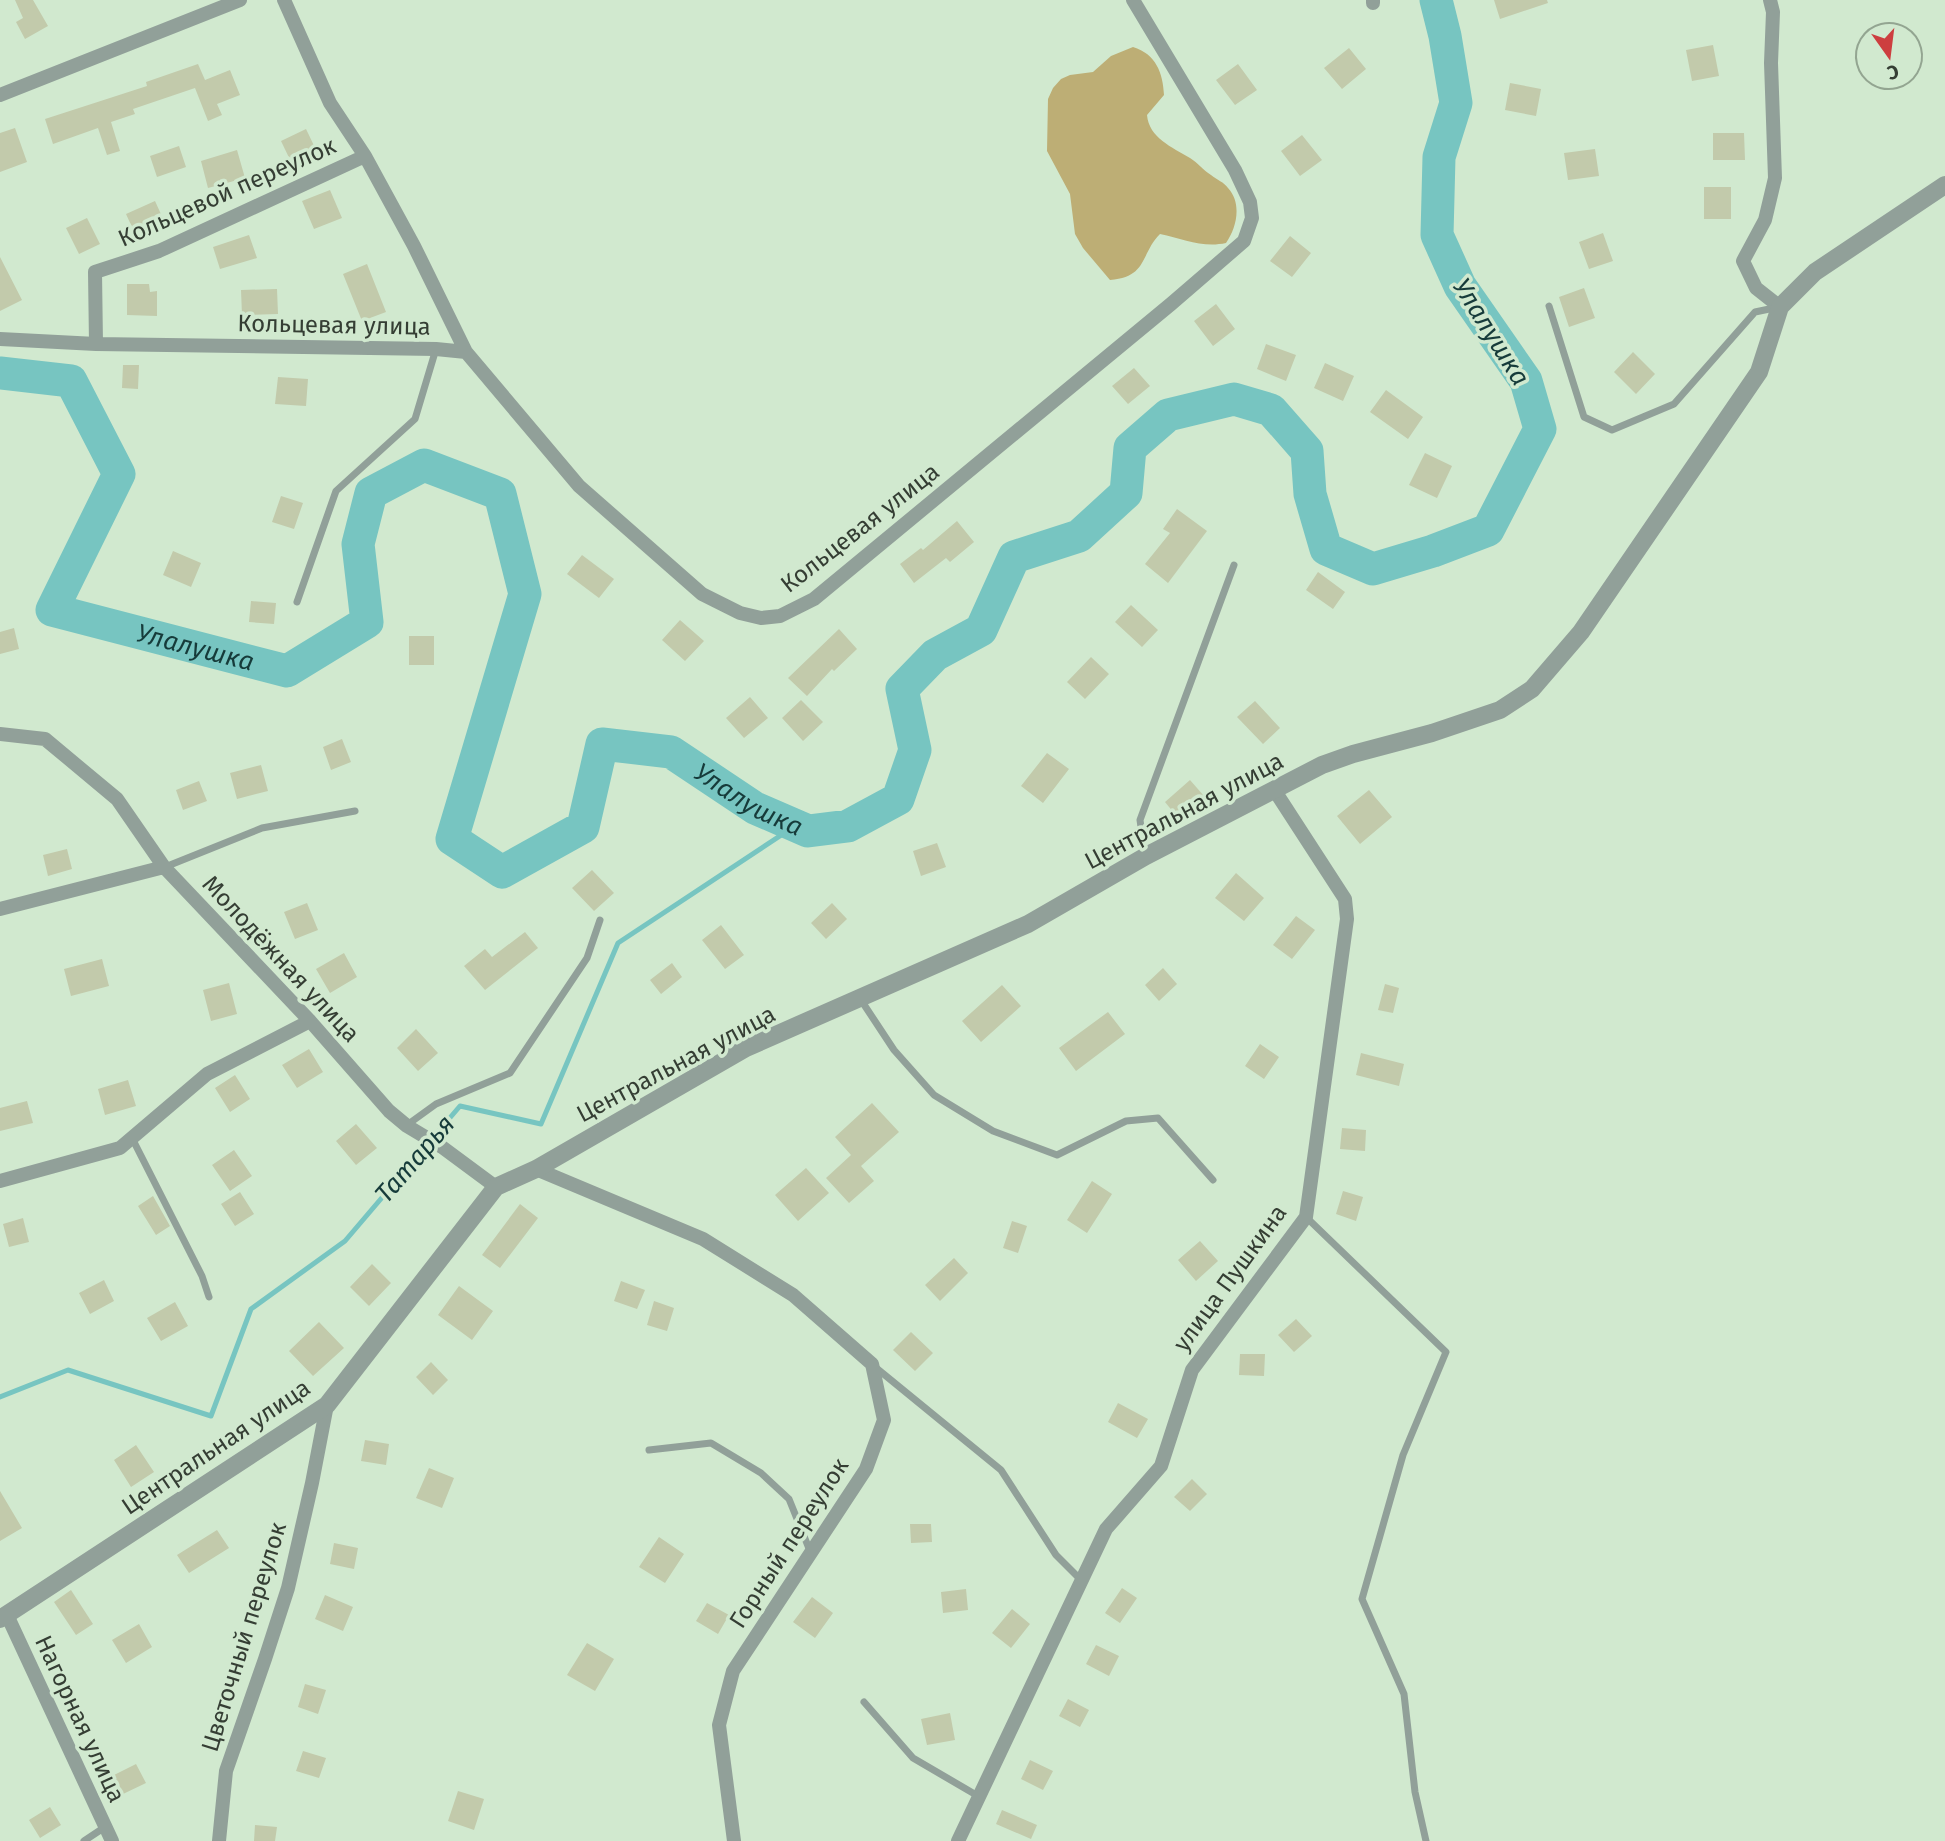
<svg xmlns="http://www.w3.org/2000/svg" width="1945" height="1841" viewBox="0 0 1945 1841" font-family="'Fira Sans',sans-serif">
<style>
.forest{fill:#bdae75}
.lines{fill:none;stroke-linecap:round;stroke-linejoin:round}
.stream{stroke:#77c5c1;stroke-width:5}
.river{stroke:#77c5c1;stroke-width:33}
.building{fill:#c2caab}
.service{stroke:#91a099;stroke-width:7}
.minor{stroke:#91a099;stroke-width:14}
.tertiary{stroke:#91a099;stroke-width:18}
.labels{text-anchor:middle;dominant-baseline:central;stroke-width:7;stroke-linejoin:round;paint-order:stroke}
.street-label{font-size:24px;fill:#353e34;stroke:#d1e9cf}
.water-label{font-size:26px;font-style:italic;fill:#163b3a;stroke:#d1e9cf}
</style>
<rect width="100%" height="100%" fill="#d1e9cf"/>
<!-- forest -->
<path class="forest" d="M 1133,47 C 1156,54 1163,73 1164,95 L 1147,115 C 1149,138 1172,147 1190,158 C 1198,163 1203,170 1211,175 C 1217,180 1224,182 1228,188 C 1242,203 1237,227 1226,243 C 1203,248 1183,239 1160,234 C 1140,254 1148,277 1110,280 L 1083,248 L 1075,234 L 1070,194 L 1047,151 L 1048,99 L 1053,88 L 1061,79 L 1070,75 L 1093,72 L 1111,56 Z"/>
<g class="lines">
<!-- stream -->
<path class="stream" d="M 0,1397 L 68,1370 L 211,1416 L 251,1309 L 345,1241 L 460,1106 L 541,1124 L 618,943 L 795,826"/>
<!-- river -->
<path class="river" id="s1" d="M 0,373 L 71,381 L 119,474 L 52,610 L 287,671 L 367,622 L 358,544 L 371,493 L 424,465 L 500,494 L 525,594 L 452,839 L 502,872 L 583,827 L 602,744 L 671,752 L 755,808 L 808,831 L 848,826 L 898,799 L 915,750 L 902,689 L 935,655 L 981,630 L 1014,557 L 1079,536 L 1126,493 L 1130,448 L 1168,415 L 1234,399 L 1271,410 L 1307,451 L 1310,494 L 1326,549 L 1373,569 L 1433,551 L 1488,530 L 1540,429 L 1526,381 L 1460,286 L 1437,235 L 1439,157 L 1456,103 L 1445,36 L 1436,0"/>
</g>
<!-- building -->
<path class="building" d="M 15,0 L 33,0 L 48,26 L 25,39 L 16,22 L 23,18 Z
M 1494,0 L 1547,0 L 1548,3 L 1500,19 Z
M 1713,45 L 1719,76 L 1692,81 L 1686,50 Z
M 1349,48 L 1366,69 L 1342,89 L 1324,68 Z
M 198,64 L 205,80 L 230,70 L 240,95 L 217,104 L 222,115 L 208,121 L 195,88 L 133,109 L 135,114 L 111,122 L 120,151 L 107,155 L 98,128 L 53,144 L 45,119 L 147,86 L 146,82 Z
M 1238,64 L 1257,90 L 1235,105 L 1216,80 Z
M 1510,83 L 1541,89 L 1536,116 L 1505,110 Z
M 15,128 L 27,162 L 0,172 L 0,133 Z
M 306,129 L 319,156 L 294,168 L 281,141 Z
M 1713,133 L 1744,133 L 1745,160 L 1713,160 Z
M 1302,135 L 1322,160 L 1300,176 L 1281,151 Z
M 179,146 L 186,167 L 157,177 L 150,156 Z
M 1595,149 L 1599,176 L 1568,180 L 1564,153 Z
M 237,150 L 245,178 L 208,188 L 201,161 Z
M 1704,187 L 1731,187 L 1731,219 L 1704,219 Z
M 330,190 L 342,218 L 314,229 L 302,201 Z
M 155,201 L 165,223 L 136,236 L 126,214 Z
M 87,218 L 100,244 L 79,254 L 66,228 Z
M 1603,233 L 1613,261 L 1589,269 L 1579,242 Z
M 249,235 L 257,258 L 220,269 L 213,247 Z
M 1290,236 L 1311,253 L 1292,277 L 1270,261 Z
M 0,257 L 22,300 L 0,311 Z
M 367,264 L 386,312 L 362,321 L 343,274 Z
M 127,284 L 149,284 L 150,292 L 157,291 L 157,316 L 127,315 Z
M 1584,288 L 1595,318 L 1569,327 L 1559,297 Z
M 277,289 L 278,314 L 242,315 L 241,290 Z
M 1216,304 L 1235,329 L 1213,346 L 1194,321 Z
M 1266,344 L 1296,355 L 1286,381 L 1257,369 Z
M 1633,352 L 1655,374 L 1636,394 L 1614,372 Z
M 1325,363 L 1354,376 L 1343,401 L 1314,388 Z
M 123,365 L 139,365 L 138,389 L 122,388 Z
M 1134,368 L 1150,386 L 1128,404 L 1112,386 Z
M 278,377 L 308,379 L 306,406 L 275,404 Z
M 1386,390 L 1423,417 L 1408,439 L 1370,412 Z
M 1425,453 L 1452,466 L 1437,498 L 1409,485 Z
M 281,496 L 303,503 L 294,529 L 272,522 Z
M 1177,509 L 1207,531 L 1168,583 L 1145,564 L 1170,533 L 1163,529 Z
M 957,521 L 974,542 L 950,562 L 946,558 L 914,583 L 900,564 L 921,548 L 923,550 Z
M 173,551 L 201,563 L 191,587 L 163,575 Z
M 582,555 L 614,579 L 599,598 L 567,574 Z
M 1318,572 L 1345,592 L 1333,609 L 1306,590 Z
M 251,601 L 276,603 L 274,624 L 249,622 Z
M 1131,605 L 1158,630 L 1142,647 L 1115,622 Z
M 680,620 L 704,641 L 685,661 L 662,640 Z
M 14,628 L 19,649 L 0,654 L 0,632 Z
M 839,629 L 857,649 L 834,671 L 832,669 L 807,696 L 788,678 Z
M 409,636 L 434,636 L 434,665 L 409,665 Z
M 1091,657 L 1109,674 L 1085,699 L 1067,682 Z
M 750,697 L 768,718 L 744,738 L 726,718 Z
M 801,700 L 823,722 L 803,741 L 782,718 Z
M 1255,701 L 1280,728 L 1263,744 L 1237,717 Z
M 342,739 L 351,762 L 331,770 L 323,747 Z
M 1047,753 L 1069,769 L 1043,803 L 1021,786 Z
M 261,765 L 268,791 L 237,799 L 230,773 Z
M 1190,780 L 1204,796 L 1178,818 L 1165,802 Z
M 199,781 L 207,801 L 183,810 L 176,790 Z
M 1369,790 L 1392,817 L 1360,844 L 1337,816 Z
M 937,843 L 946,867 L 921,876 L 913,851 Z
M 67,849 L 72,869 L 48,876 L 43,855 Z
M 592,870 L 614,893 L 594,911 L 572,888 Z
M 1236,873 L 1264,898 L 1244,921 L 1215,898 Z
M 307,903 L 318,930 L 295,939 L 284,912 Z
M 832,903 L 847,919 L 826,939 L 811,923 Z
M 1296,916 L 1315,930 L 1292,959 L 1273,945 Z
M 721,925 L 744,955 L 725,969 L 702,940 Z
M 525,932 L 538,948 L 485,990 L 464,966 L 485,949 L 492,957 Z
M 344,953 L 357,977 L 330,993 L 316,969 Z
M 102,959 L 109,986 L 71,996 L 64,969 Z
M 672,963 L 682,977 L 661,994 L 650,980 Z
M 1163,968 L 1177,984 L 1159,1001 L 1145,985 Z
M 229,983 L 237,1014 L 211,1021 L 203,990 Z
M 1385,984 L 1399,988 L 1393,1013 L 1378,1010 Z
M 1002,985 L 1021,1006 L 981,1042 L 962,1021 Z
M 1108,1012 L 1125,1034 L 1076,1071 L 1059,1048 Z
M 416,1029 L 438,1053 L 418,1071 L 397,1048 Z
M 1260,1044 L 1279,1057 L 1264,1079 L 1245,1066 Z
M 309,1049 L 323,1072 L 297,1088 L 282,1065 Z
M 1361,1053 L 1404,1064 L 1399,1086 L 1356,1075 Z
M 235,1075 L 250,1099 L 230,1112 L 215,1088 Z
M 128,1080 L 136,1106 L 105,1115 L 98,1089 Z
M 27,1101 L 33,1123 L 0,1131 L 0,1108 Z
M 872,1103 L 899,1132 L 861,1166 L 874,1181 L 849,1203 L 826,1178 L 851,1155 L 835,1137 Z
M 356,1124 L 377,1148 L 356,1165 L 336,1141 Z
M 1342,1128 L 1366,1130 L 1365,1151 L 1340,1149 Z
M 234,1150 L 252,1176 L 230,1191 L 212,1165 Z
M 806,1168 L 829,1193 L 798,1221 L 775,1195 Z
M 1092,1181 L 1112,1194 L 1087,1233 L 1067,1220 Z
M 1343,1191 L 1363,1197 L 1356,1221 L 1336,1214 Z
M 240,1192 L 254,1214 L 235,1226 L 221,1204 Z
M 153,1196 L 170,1226 L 156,1235 L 138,1206 Z
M 520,1204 L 538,1218 L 500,1268 L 482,1255 Z
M 23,1218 L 29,1242 L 9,1247 L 3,1224 Z
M 1012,1221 L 1027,1226 L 1018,1253 L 1003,1248 Z
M 1200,1241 L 1218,1261 L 1196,1281 L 1178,1260 Z
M 954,1258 L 968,1273 L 940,1301 L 925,1285 Z
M 372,1264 L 391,1283 L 369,1306 L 350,1287 Z
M 104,1280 L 114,1301 L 90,1314 L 79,1293 Z
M 621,1281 L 645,1290 L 637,1309 L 614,1301 Z
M 459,1286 L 493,1311 L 472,1340 L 438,1315 Z
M 654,1301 L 674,1308 L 667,1331 L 647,1325 Z
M 175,1302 L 188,1326 L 161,1341 L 147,1318 Z
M 1296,1319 L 1312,1336 L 1294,1352 L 1278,1335 Z
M 319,1322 L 344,1348 L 313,1376 L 289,1351 Z
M 911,1332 L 933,1353 L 915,1371 L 893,1350 Z
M 1240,1354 L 1265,1354 L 1264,1376 L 1239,1375 Z
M 431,1362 L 448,1380 L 433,1395 L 416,1377 Z
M 1118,1403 L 1148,1419 L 1137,1438 L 1108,1422 Z
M 365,1440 L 389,1444 L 386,1465 L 361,1461 Z
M 136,1445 L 154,1472 L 131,1487 L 114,1460 Z
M 429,1468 L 454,1478 L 442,1508 L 416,1498 Z
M 1192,1479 L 1207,1494 L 1190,1511 L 1174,1497 Z
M 0,1491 L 22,1528 L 0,1541 Z
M 910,1524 L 931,1524 L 932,1542 L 911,1543 Z
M 217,1530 L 229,1548 L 189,1573 L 177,1555 Z
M 659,1537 L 684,1554 L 665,1583 L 639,1567 Z
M 334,1543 L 358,1548 L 354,1569 L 330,1564 Z
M 1122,1588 L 1137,1598 L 1120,1623 L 1105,1613 Z
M 966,1589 L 968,1610 L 943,1613 L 941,1592 Z
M 71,1590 L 93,1624 L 76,1635 L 54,1602 Z
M 325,1595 L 353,1607 L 343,1631 L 315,1619 Z
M 812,1597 L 833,1613 L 815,1638 L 793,1622 Z
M 707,1603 L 729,1615 L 718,1634 L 696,1621 Z
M 1012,1609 L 1030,1624 L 1011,1648 L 992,1633 Z
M 139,1624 L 152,1647 L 126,1663 L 112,1640 Z
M 587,1643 L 614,1659 L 595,1691 L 567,1675 Z
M 1096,1645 L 1119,1656 L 1109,1676 L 1086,1664 Z
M 305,1684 L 326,1690 L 318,1714 L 298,1707 Z
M 1068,1699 L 1089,1710 L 1080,1727 L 1059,1716 Z
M 950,1713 L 955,1740 L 927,1745 L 921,1719 Z
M 303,1751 L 326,1758 L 319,1778 L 296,1771 Z
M 1030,1760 L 1053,1771 L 1043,1790 L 1021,1779 Z
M 136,1764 L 146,1783 L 123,1794 L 114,1775 Z
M 458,1791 L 484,1799 L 474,1830 L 448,1821 Z
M 50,1807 L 61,1825 L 40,1838 L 29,1820 Z
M 1002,1810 L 1037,1825 L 1031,1839 L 996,1824 Z
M 255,1825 L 277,1827 L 275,1841 L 254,1841 Z"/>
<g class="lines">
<!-- service -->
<path class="service" d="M 1549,306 L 1584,417 L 1612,430 L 1674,404 L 1755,312 L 1779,307
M 297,602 L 336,491 L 415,419 L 436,349
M 1145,855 L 1140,820 L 1234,565
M 165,867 L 262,828 L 355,811
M 861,1000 L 894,1050 L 934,1095 L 993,1131 L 1057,1155 L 1126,1121 L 1158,1118 L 1213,1180
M 407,1125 L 436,1104 L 510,1073 L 587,958 L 600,920
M 132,1138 L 202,1276 L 209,1297
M 1306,1217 L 1446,1352 L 1403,1455 L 1362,1599 L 1404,1694 L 1415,1792 L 1426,1841
M 875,1367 L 1001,1470 L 1056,1555 L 1081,1580
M 649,1450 L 711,1443 L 761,1473 L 789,1499 L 810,1551
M 864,1702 L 913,1758 L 978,1796
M 84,1841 L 105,1827"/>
<!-- minor -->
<path class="minor" d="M 284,0 L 330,103 L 365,156 L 414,246 L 466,352
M 1373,0 L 1373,3
M 1770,0 L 1773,12 L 1771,63 L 1775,178 L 1765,220 L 1743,261 L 1756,288 L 1780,307
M 0,95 L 240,0
M 0,339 L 96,344 L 436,349 L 466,352 L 579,486 L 702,594 L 740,613 L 761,618 L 780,616 L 814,599 L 1171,304 L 1244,241 L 1252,218 L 1250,202 L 1235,170 L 1133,0
M 96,344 L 95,272 L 159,251 L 365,156
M 0,734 L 45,739 L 117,799 L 164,867
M 0,909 L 164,867 L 310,1021 L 389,1111 L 407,1126 L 442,1147 L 496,1187
M 536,1169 L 703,1239 L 793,1295 L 872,1364 L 884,1420 L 866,1469 L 733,1671 L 719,1725 L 734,1841
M 0,1181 L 120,1148 L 207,1074 L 310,1021
M 7,1615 L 112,1841
M 219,1841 L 226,1771 L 265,1659 L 288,1588 L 312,1483 L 327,1405
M 958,1841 L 1106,1529 L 1161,1466 L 1192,1370 L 1306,1217 L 1347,919 L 1345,899 L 1275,791"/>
<!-- tertiary -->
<path class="tertiary" d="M 0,1619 L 327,1405 L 496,1187 L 536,1169 L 746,1048 L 1028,924 L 1146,856 L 1322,765 L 1353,754 L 1432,733 L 1500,710 L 1532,689 L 1581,632 L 1759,372 L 1780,307 L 1815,272 L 1945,185"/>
</g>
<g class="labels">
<!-- street labels -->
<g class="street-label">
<text transform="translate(227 192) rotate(-24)">Кольцевой переулок</text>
<text transform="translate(334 325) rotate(1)">Кольцевая улица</text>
<text transform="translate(860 528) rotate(-38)">Кольцевая улица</text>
<text transform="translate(1184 811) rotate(-28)">Центральная улица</text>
<text transform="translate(281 959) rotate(47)">Молодёжная улица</text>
<text transform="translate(676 1064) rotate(-28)">Центральная улица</text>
<text transform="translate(1230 1278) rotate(-54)">улица Пушкина</text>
<text transform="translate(216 1447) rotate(-34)">Центральная улица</text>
<text transform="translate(789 1543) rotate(-57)">Горный переулок</text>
<text transform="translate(244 1637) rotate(-73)">Цветочный переулок</text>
<text transform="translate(80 1719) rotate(65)">Нагорная улица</text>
</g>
<!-- water labels -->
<g class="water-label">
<text transform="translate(1491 332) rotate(58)">Улалушка</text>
<text stroke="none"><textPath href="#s1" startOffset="476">Улалушка</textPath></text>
<text stroke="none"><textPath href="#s1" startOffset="1694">Улалушка</textPath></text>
<text transform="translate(415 1159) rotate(-49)">Татарья</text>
</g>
</g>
<!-- north arrow -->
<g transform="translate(1889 56) rotate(166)"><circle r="33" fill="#d1e9cf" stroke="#93a591" stroke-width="2"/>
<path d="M0-5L12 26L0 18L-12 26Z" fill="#cd3e3f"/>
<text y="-10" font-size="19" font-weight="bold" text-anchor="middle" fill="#353e34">С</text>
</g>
</svg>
